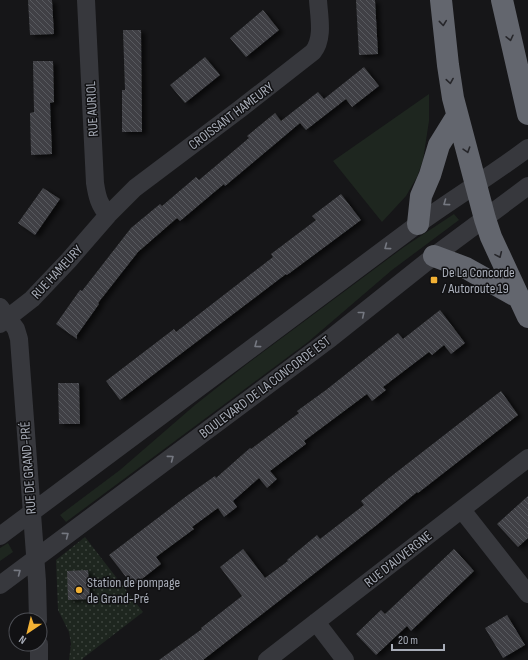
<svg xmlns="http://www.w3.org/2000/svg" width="528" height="660" viewBox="0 0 528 660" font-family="'Sofia Sans Condensed',sans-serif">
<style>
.grass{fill:#1e261f}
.park{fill:url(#park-dots)}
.building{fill:url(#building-back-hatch);filter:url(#shadow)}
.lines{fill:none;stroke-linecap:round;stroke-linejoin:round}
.minor{stroke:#37383d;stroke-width:18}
.highway{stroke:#63666e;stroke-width:22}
.oneway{stroke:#26262a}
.oneway2{stroke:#757881}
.poi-dot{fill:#f2b134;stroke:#111113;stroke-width:1.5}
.labels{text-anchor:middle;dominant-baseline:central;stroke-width:3;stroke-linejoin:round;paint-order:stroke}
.street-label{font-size:14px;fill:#a8adb8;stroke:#111113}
.poi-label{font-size:14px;fill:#a8adb8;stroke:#111113;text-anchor:start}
</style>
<defs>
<pattern id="park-dots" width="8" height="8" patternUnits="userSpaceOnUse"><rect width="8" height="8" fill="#1e261f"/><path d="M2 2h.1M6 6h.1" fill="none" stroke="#3c433d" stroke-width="1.8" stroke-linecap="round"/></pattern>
<pattern id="building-back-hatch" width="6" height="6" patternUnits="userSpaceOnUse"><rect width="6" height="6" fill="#404145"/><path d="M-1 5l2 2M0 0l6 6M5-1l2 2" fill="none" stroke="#595a5e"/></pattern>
<filter id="shadow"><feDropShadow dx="4.5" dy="2.5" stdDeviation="2" flood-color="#0009"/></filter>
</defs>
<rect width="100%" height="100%" fill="#161618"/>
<!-- grass -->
<path class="grass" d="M 429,94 L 429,121 L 423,160 L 417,177 L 406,196 L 382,222 L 333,161 Z
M 454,214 L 459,220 L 392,270 L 308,342 L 66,522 L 60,515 L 120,470 L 195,405 L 247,364 L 404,247 Z
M 8,543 L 13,552 L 0,561 L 0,548 Z"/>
<!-- park -->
<path class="park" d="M 85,537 L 143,612 L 82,659 L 83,660 L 69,660 L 71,644 L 69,632 L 58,610 L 56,560 Z"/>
<!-- building -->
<path class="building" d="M 28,0 L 52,0 L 54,34 L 30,35 Z
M 356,0 L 375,0 L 378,54 L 359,55 Z
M 263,10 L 279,30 L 246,57 L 230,38 Z
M 123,30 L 141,30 L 142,132 L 122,132 L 122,90 L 125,90 Z
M 205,57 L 220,75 L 185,103 L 170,85 Z
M 33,61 L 53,61 L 54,102 L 50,103 L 52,154 L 31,155 L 30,113 L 34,112 Z
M 364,67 L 379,86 L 352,107 L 346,99 L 306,130 L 300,123 L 225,186 L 224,184 L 180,221 L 177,218 L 138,252 L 98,303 L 99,304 L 77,335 L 77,339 L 56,324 L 80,290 L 82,291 L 131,228 L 160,204 L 162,206 L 196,177 L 199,180 L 249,138 L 247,136 L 275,113 L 281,121 L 318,92 L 324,99 Z
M 43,188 L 60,199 L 35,235 L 18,223 Z
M 341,194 L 361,220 L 287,275 L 286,274 L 120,400 L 106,381 L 174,329 L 176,332 L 273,257 L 271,254 L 316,220 L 312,216 Z
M 440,310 L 465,343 L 451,354 L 444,345 L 432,355 L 429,352 L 383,387 L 386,390 L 372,401 L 367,394 L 304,441 L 306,444 L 270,471 L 277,479 L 267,488 L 259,478 L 233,501 L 237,507 L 224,517 L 218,508 L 192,527 L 194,529 L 156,557 L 161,564 L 133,586 L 109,555 L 188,495 L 215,476 L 216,478 L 250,448 L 251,449 L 299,413 L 297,411 L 326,390 L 398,333 L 403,339 Z
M 58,383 L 79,383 L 80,424 L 59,424 Z
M 501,391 L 518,415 L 418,493 L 417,492 L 378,524 L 203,660 L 159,660 L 202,629 L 201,628 L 242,596 L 220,567 L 243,549 L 265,578 L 288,561 L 287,560 L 317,535 L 320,539 L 364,505 L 361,501 L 389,478 Z
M 528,496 L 528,538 L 518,547 L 497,524 Z
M 454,549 L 474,571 L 411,631 L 407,626 L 376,655 L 356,634 L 381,610 L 385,614 Z
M 88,570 L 90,599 L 68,600 L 67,571 Z
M 507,615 L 525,645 L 503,658 L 485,628 Z"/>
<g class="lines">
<!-- minor -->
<path class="minor" d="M 86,0 L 95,183 C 97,196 99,205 108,215
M 0,307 L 16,329 L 19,339 L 37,581 L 38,620
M 0,324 L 32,299 L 69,260 L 108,215 L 135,188 L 240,109 L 313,52 C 324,38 319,17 318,0
M 462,510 L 528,594
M 0,536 L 418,224 C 454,198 492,175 528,148
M 0,585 L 331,338 L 434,256 L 528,186
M 316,622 L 345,660
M 39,644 L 39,660
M 267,660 L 528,458"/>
<!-- highway -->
<path class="highway" d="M 441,0 L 448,65 L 453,98 L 485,219 L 491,237 L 528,317
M 502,0 L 528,114
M 418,224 L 421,196 L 430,175 L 439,145 L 457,116
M 434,256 L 466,268 L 518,297"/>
</g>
<!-- one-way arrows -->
<defs><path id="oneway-chevron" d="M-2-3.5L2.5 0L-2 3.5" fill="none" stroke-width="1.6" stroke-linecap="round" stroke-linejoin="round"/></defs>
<g class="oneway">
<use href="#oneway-chevron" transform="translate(443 23) rotate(84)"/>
<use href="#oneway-chevron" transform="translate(510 38) rotate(77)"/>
<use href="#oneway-chevron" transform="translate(450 81) rotate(81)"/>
<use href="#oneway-chevron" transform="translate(467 150) rotate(72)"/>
<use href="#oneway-chevron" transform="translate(499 255) rotate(66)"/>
</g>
<g class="oneway2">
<use href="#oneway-chevron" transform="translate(446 203) rotate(144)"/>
<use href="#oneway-chevron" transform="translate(387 247) rotate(143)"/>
<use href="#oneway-chevron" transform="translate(362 314) rotate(-39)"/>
<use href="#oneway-chevron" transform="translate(257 345) rotate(143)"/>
<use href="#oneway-chevron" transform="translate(171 458) rotate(-37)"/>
<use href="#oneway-chevron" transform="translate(66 535) rotate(-37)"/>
<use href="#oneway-chevron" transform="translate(18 572) rotate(-37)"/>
</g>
<!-- markers -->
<g class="poi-dot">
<rect x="430" y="276" width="8" height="8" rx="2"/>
<circle cx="79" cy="590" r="4"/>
</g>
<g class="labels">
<!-- street labels -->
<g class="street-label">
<text transform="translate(92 109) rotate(-93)">RUE AURIOL</text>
<text transform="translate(231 116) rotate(-37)">CROISSANT HAMEURY</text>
<text transform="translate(57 272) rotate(-47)">RUE HAMEURY</text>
<text transform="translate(265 387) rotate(-37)">BOULEVARD DE LA CONCORDE EST</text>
<text transform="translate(28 468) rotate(-94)">RUE DE GRAND-PRÉ</text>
<text transform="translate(398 559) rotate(-38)">RUE D'AUVERGNE</text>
</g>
<!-- poi labels -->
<g class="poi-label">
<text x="442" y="272">De La Concorde<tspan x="442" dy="16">/ Autoroute 19</tspan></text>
<text x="87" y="582">Station de pompage<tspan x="87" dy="16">de Grand-Pré</tspan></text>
</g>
</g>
<!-- north arrow -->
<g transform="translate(28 632) rotate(215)"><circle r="19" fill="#111113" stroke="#4d4f55"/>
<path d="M0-3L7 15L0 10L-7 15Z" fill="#f2b134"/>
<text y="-6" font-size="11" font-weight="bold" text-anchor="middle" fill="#a8adb8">N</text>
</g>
<!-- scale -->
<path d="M392 644v6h52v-6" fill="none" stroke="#a8adb8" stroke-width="2"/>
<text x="398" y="644" font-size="12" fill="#a8adb8" stroke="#111113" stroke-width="3" paint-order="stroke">20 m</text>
</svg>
